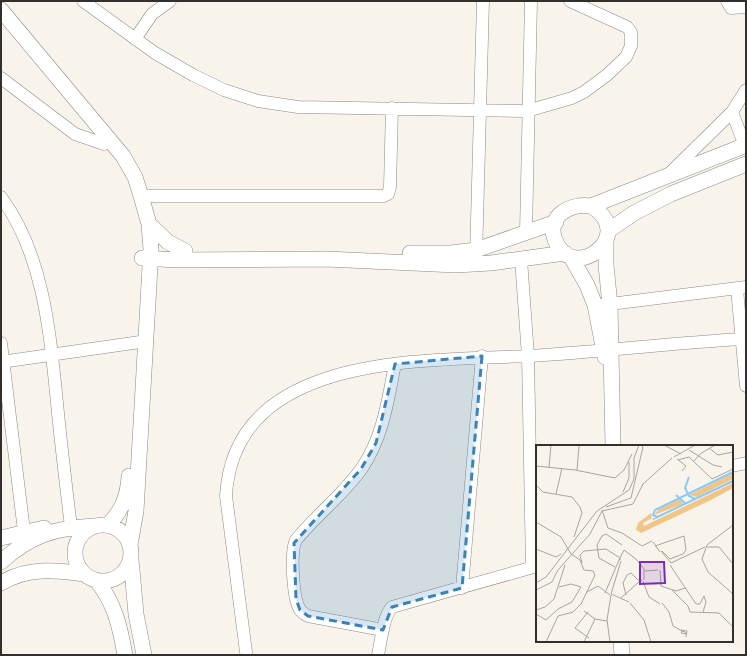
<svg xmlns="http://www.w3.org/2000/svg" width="747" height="656" viewBox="0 0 747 656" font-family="'IBM Plex Serif',serif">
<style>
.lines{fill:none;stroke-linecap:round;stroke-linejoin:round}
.minor-casing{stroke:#8e8982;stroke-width:13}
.tertiary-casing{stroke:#8e8982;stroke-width:16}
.minor{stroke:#fff;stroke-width:12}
.tertiary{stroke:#fff;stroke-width:15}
.marked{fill:#3983b7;fill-opacity:0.2;stroke:#3983b7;stroke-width:3;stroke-dasharray:8 5;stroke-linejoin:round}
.inset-river{fill:none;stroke:#8ac9f9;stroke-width:2}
.inset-road{fill:none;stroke:#a9a59f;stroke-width:1}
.view{fill:#7b2cbf;fill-opacity:0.15;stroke:#7b2cbf;stroke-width:2}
.inset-edge{fill:none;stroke:#322f2d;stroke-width:2}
</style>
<rect width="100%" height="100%" fill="#f8f3eb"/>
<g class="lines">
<!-- minor casing -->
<g class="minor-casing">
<path id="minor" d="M 83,1 L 155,53 L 193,75 L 224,90 L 258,101 L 298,107 L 527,111 L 572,98 L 584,92 L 607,75 L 626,57 L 631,46 L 631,32 L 627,27 L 570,1
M 727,1 L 731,8 L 746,7
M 135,39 L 152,14 L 170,1
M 1,78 L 75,134 L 104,144
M 732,112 L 745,146
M 670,173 L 732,112 L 746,90
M 141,196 L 384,196 L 388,194 L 390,187 L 392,108
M 1,197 C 44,255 50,334 57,403 C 61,445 66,486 71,527
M 526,232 L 531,1
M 476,258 L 483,1
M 521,259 L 528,356 L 532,567
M 737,289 L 746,386
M 602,305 L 746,287
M 1,343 L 24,531
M 1,362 L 147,341
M 732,466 L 746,463
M 462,588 L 482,356
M 383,630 L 308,616 C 304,614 301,612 299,608 C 293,596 290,552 296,540 C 316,515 344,494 362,468 C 383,437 388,400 395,364
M 246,652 L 226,496 C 234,352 425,361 528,356 C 599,352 671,343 742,339
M 378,655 C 381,642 383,616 392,607 L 537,566"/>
</g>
<!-- tertiary casing -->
<g class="tertiary-casing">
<path id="tertiary" d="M 1,10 L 123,156 L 135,177 L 141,196 L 149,224 L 151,249 L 136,511 L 130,545
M 591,206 C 639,235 572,285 555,240 C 546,216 570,203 591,206 L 746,145
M 149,224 L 168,242 L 185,251
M 608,231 L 634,213 L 671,194 L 746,164
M 606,241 L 606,265 L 610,305 L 613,446
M 410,253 L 451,253 L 476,250 L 556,222
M 571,257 L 587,285 L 595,305 L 605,357
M 142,258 L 177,260 L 326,259 L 456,265 L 491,263 L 565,253
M75 553a28 28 0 1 1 56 0a28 28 0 1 1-56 0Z
M 108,525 C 122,511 128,496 129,476
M 1,538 L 44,528
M 131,559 L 136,614 L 144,655
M 1,562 C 30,535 55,528 94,526
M 96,580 C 115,603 120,627 125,655
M 1,583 C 28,567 54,570 84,574
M 621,641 L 622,655"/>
</g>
<!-- minor -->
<use href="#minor" class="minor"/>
<!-- tertiary -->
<use href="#tertiary" class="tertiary"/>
</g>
<!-- marked area -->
<path class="marked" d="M 482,356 L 462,588 L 392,607 L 383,630 L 308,616 L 300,610 L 296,599 L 294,543 L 361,469 L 376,443 L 395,364 Z"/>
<!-- overview -->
<g transform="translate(536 445)">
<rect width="197" height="197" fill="#f8f3eb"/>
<path d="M 197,28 L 197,34 L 161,52 L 153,50 ZM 197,38 L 197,43 L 175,55 L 105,88 L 100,85 L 102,78 L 115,68 L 116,73 L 107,78 L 108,81 ZM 144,54 L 147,59 L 118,70 L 123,64 Z" fill="#f0c688"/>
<path class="inset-river" d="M 153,32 L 149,43 L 153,51 L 159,54M 140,50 L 150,59M 121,72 L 117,70 L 119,65 L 197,27M 117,74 L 197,36"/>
<path class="inset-road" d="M 128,0 L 145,9M 173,3 L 182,10 L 197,7M 153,5 L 177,20 L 186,22M 138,12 L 159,0M 141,14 L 150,21 L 146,26M 142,15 L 153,12 L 176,34 L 197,24M 158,16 L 164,9 L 179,0M 0,21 L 39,25 L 79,33 L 88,25 L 96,9M 13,22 L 15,0M 41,25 L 43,1M 0,40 L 7,47 L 36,52 L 44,62 L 46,68 L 38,92M 87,47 L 93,33 L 93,17M 20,49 L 26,23M 70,62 L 95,53 L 107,2 L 105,0M 66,65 L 72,83 L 86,88 L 106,101 L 116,96M 0,77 L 25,92 L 35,109 L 44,115 L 48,125 L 57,126 L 59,130 L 45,159 L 37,167 L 22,171 L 10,197M 197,80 L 171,100 L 166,114 L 172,127 L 197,149M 117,97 L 124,107M 119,101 L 148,91 L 150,105 L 147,109 L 134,114 L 126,106M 171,102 L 183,102 L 197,119M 0,104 L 20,112 L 25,109M 125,106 L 135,118M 85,114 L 83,115 L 88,105 L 100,114 L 108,124 L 108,135M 46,118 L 44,110 L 48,106 L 70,104 L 84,113M 135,118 L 169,102M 134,120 L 160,159 L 164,159 L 168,151M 79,122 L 63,113 L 61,100 L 66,91 L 70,89 L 86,100M 124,125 L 125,141 L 140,146 L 149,143M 109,126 L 122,125M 107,136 L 113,152 L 124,159M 0,138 L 10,132 L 61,66 L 93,45 L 98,34 L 98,13 L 103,0M 135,144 L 152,161 L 154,167 L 183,168 L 197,182M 0,145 L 16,137 L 22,125 L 54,89 L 66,66 L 97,59 L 107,39 L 136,13M 51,147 L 62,141 L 74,150M 69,148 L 83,115M 75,149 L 85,116M 75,149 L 93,157M 90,150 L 87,138 L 91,130 L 95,128 L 102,135 L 106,135M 85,153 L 104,136M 94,158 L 108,175 L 115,197M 126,158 L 133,167 L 137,181 L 146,186M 0,165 L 9,162 L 18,154 L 29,120M 48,166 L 59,174 L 71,176M 52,167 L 39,183 L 53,193M 167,167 L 170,157 L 168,151M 0,169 L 10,175 L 22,164 L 36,157 L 45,142 L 35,139 L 23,142M 145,185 L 151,186 L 150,192M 146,186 L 149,187 L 150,189 L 145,188 ZM 48,197 L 59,174M 74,197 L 71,175 L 75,150"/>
<path class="view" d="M 104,117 L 128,117 L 129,138 L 104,139 Z"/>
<rect width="197" height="197" class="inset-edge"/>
</g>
<!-- border -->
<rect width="747" height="656" fill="none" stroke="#322f2d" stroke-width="4"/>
</svg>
